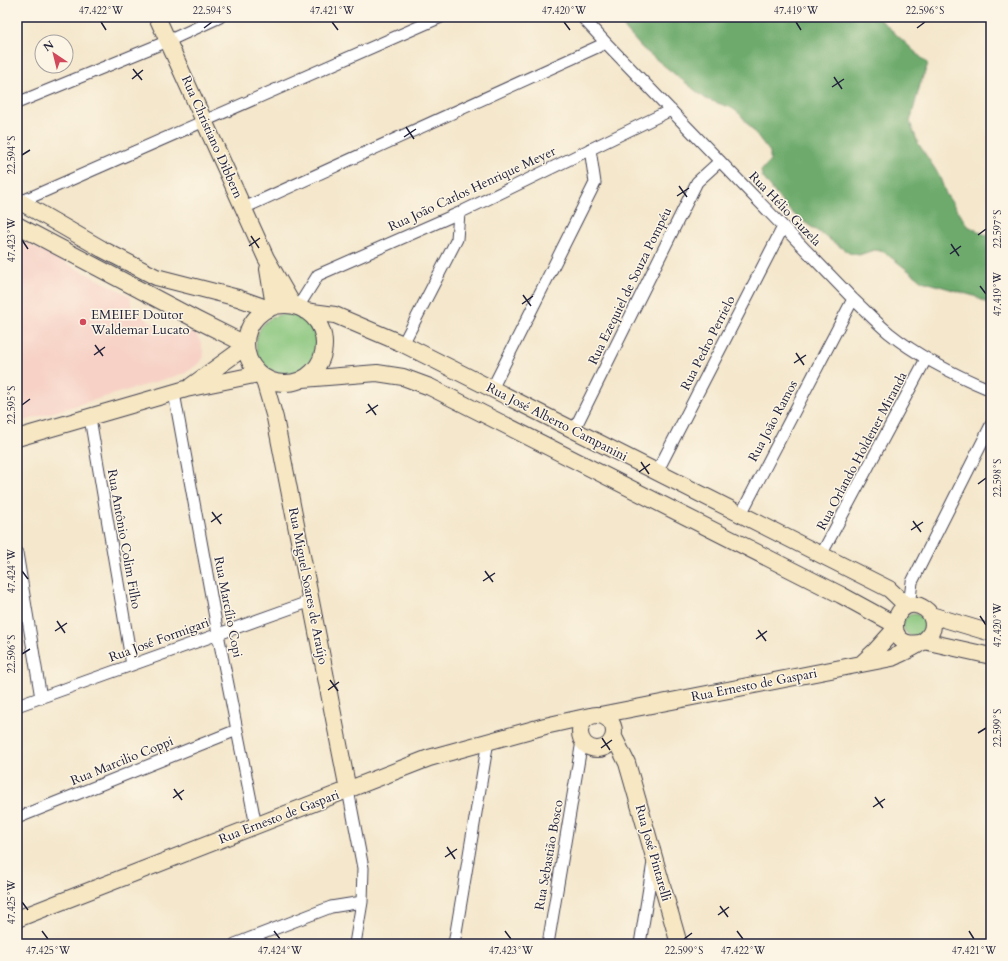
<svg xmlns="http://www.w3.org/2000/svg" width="1008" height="961" viewBox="0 0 1008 961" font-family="Cardo,serif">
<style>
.built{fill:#f7d1c6}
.green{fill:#87c57c;stroke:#54745c}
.forest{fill:#6daa6c;stroke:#486654}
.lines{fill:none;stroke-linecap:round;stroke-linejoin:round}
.street-casing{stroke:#424051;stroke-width:13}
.secondary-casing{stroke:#424051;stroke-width:18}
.street{stroke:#fff;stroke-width:11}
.secondary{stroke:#f7e8c3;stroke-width:16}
.ticks{fill:none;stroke:#22223b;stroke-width:1.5}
.poi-dot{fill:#d1495b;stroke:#fcf5e5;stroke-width:1.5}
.labels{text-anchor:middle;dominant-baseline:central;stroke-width:3;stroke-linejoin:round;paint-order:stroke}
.street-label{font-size:13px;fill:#22223b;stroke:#fcf5e5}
.poi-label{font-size:13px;fill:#22223b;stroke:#fcf5e5;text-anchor:start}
.neatline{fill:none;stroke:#22223b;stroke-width:1.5}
.ticks-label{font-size:10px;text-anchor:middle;fill:#22223b}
</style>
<rect width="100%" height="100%" fill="#fcf5e5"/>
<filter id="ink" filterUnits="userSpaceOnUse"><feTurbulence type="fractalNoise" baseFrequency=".025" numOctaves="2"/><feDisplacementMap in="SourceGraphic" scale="8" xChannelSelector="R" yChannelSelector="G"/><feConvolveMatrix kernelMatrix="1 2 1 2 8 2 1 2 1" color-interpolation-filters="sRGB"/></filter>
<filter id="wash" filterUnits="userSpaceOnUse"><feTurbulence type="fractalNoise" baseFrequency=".012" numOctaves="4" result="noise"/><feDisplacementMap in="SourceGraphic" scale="16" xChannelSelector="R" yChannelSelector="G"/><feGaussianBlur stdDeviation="0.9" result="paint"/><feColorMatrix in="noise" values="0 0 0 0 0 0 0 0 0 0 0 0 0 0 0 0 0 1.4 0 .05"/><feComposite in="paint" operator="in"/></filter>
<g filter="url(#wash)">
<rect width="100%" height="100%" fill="#f4e7cc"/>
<!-- built -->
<path class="built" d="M 17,238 L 130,296 L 132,310 L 171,335 L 196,333 L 201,343 L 204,356 L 200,363 L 185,373 L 17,423 Z"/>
<!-- green -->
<path class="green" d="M256 344a30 30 0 1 1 60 0a30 30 0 1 1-60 0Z
M903 625a11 11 0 1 1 22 0a11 11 0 1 1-22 0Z"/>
<!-- forest -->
<path class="forest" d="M 618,17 L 876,17 L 882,21 L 928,64 L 920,85 L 910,122 L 918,143 L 939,175 L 946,194 L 968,226 L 986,235 L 991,232 L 991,310 L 987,303 L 974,296 L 922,281 L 884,252 L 874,250 L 859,255 L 849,253 L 797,217 L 784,205 L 762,176 L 761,171 L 770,161 L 770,152 L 740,114 L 732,108 L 706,99 L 642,48 L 626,30 Z"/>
</g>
<g filter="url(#ink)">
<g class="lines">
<!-- street casing -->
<g class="street-casing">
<path id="street" d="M 582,17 L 606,43 L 853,299 C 865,310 876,322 889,333 C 920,358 955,375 991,390
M 17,103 L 168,41 L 220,17
M 20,202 L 441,17
M 244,208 L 606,43
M 298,307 L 318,275 L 459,213 L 671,110
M 403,344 L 457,239 L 459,213
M 492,389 L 595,183 L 590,149
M 174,393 L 218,634 L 256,826
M 90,418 L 132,665
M 574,430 L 697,182 L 720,161
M 657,472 L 783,227
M 741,514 L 853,299
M 17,553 L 41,698
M 821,555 L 926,359
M 909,606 L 912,582 L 991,425
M 17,706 L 311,601
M 348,790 L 363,868 L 362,902 L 355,944
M 17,818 L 237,730
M 235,944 L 331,907 L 362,902
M 454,944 L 488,741
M 548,944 L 582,741
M 640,944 L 653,862"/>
</g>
<!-- secondary casing -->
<g class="secondary-casing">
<path id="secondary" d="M 157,17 L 266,258 L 293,305
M 17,200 L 102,249 L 156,277 L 238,298 L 269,309
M 17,225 L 197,320 L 245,344
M 268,269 L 274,306
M246 344a39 39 0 1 1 78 0a39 39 0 1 1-78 0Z
M 305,311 L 335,315 L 403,344 L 889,589 L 907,606
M 263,377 L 275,418 L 348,790
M 303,379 L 377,373 L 403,377 L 430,387 L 841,595 L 894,624
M 191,386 L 245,347
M 17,438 L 186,389 L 259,374
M 931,615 L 991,633
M 924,641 L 991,656
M 861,664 L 876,650 L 895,629
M580 732a17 17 0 1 1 34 0a17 17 0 1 1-34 0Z
M 600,715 L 892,658 C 907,650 939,640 932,619 C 931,615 928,611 925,609 C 896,588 877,650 921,643
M 614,737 L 627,763 L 679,944
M 17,919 L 429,758 L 545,726 L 590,716"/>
</g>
<!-- street -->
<use href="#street" class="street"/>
<!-- secondary -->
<use href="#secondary" class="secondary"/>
</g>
</g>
<!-- ticks -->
<path class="ticks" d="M 101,22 L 106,30M 332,22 L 338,30M 564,22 L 570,30M 796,22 L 801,30M 204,28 L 212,22M 917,28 L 925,22M 133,69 L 142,80M 834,77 L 842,89M 132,79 L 143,70M 832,87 L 844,79M 406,127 L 414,139M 404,137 L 416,129M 22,155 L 30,150M 679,186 L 687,197M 677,196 L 689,188M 978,235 L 986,229M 251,236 L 259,248M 22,240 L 28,249M 951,244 L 959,256M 249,246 L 260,238M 950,254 L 961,246M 980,286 L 986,294M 523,295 L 531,306M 522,304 L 533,296M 95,345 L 103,356M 796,353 L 804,365M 94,355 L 105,347M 794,363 L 806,355M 368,404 L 376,415M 22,405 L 30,399M 366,413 L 378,405M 641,462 L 649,474M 639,472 L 650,464M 978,484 L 986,478M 212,512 L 221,524M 913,521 L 921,532M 211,522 L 222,514M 911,530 L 923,522M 22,571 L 28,579M 485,571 L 493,582M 483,581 L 495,573M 980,616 L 986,625M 57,621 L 65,633M 758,630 L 766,641M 55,631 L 67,623M 756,639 L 767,631M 22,654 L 30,649M 330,680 L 338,691M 328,690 L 339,682M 978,733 L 986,728M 602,738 L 610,750M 601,748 L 612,740M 174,789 L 182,800M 875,797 L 883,808M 173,798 L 184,790M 873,807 L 885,799M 447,847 L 455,859M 445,857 L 457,849M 22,902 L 28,910M 720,906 L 728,917M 718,915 L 729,907M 42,931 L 48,939M 274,931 L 280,939M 505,931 L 511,939M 737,931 L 743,939M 969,931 L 974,939M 684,939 L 692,933"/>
<!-- markers -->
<circle class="poi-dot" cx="83" cy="322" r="4"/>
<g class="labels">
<!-- street labels -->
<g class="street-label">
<text transform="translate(212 137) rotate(66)">Rua Christiano Dibbern</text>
<text transform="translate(472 189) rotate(-25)">Rua João Carlos Henrique Meyer</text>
<text transform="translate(785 209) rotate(46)">Rua Hélio Guzela</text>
<text transform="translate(630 286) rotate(-64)">Rua Ezequiel de Souza Pompéu</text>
<text transform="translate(708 343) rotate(-63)">Rua Pedro Perrielo</text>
<text transform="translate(773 421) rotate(-62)">Rua João Ramos</text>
<text transform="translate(557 422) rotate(27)">Rua José Alberto Campanini</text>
<text transform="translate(862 451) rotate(-62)">Rua Orlando Holdener Miranda</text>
<text transform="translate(124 539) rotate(80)">Rua Antônio Colim Filho</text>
<text transform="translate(308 586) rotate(79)">Rua Miguel Soares de Araújo</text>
<text transform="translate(228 607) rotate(79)">Rua Marcílio Copi</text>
<text transform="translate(159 640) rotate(-20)">Rua José Formigari</text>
<text transform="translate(754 685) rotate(-11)">Rua Ernesto de Gaspari</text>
<text transform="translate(122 761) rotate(-22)">Rua Marcilio Coppi</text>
<text transform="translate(279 817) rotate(-21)">Rua Ernesto de Gaspari</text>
<text transform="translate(653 853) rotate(74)">Rua José Pintarelli</text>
<text transform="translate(549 855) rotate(-80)">Rua Sebastião Bosco</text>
</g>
<!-- poi labels -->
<g class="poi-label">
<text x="91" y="315">EMEIEF Doutor<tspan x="91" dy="15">Waldemar Lucato</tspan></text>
</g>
</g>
<!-- margin -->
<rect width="1008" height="961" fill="none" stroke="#fcf5e5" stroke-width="44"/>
<!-- north arrow -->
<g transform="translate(54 54) rotate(325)"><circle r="19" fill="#fcf5e5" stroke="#a5a1a1"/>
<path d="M0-3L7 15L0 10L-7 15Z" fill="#d1495b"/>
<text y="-6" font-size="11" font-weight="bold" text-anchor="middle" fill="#22223b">N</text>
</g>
<rect x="22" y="22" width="964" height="917" class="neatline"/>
<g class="ticks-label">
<text x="101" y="14">47.422°W</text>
<text x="212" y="14">22.594°S</text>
<text x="332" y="14">47.421°W</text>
<text x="564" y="14">47.420°W</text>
<text x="796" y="14">47.419°W</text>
<text x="925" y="14">22.596°S</text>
<text transform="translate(11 155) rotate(-90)" y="4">22.594°S</text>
<text transform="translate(997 229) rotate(-90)" y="4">22.597°S</text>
<text transform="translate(11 240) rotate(-90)" y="4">47.423°W</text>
<text transform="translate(997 294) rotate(-90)" y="4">47.419°W</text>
<text transform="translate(11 405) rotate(-90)" y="4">22.595°S</text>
<text transform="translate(997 478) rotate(-90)" y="4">22.598°S</text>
<text transform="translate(11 571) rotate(-90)" y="4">47.424°W</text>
<text transform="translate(997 625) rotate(-90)" y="4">47.420°W</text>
<text transform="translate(11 654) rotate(-90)" y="4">22.596°S</text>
<text transform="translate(997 728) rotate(-90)" y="4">22.599°S</text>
<text transform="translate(11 902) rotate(-90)" y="4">47.425°W</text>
<text x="48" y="954">47.425°W</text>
<text x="280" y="954">47.424°W</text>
<text x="511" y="954">47.423°W</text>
<text x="684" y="954">22.599°S</text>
<text x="743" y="954">47.422°W</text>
<text x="974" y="954">47.421°W</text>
</g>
</svg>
